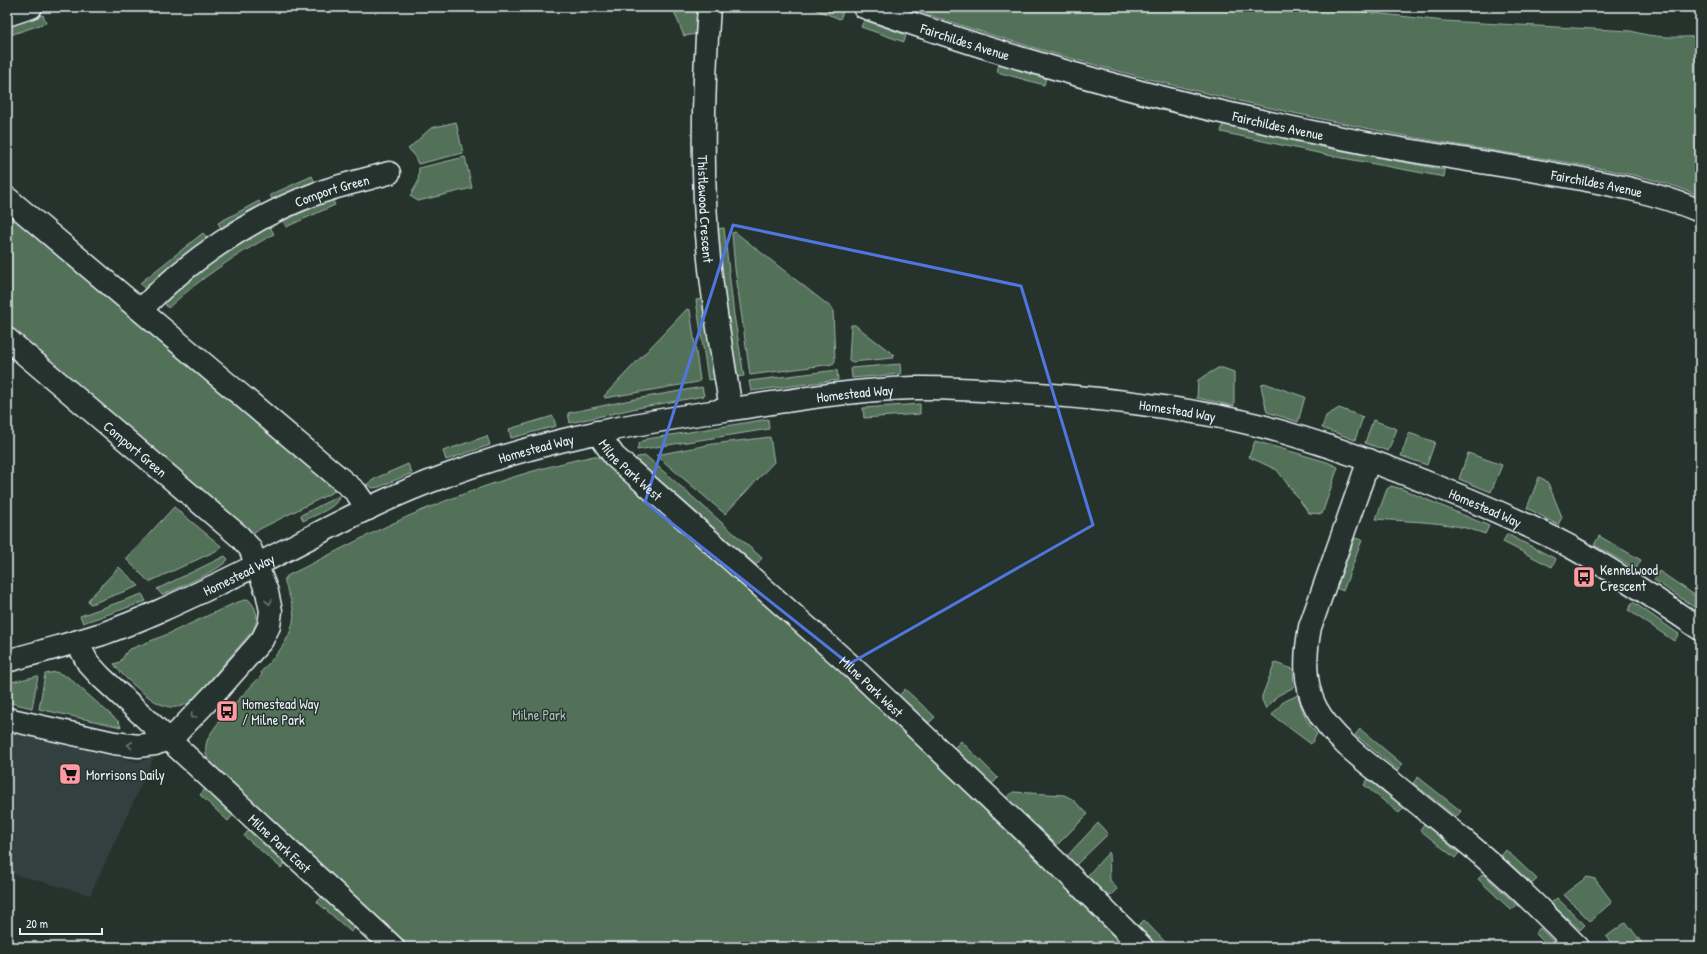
<svg xmlns="http://www.w3.org/2000/svg" width="1707" height="954" viewBox="0 0 1707 954" font-family="'Patrick Hand',sans-serif">
<style>
.built{fill:#334040}
.green{fill:#527159;stroke:#9db1a8}
.lines{fill:none;stroke-linecap:round;stroke-linejoin:round}
.street-casing{stroke:#e8f1f8;stroke-width:25}
.street{stroke:#26332d;stroke-width:22}
.oneway{stroke:#6a7674}
.marked{fill:none;stroke:#5077e0;stroke-width:3;stroke-linejoin:round}
.labels{text-anchor:middle;dominant-baseline:central;stroke-width:3;stroke-linejoin:round;paint-order:stroke}
.street-label{font-size:14px;fill:#e8f1f8;stroke:#26332d}
.poi-label{font-size:14px;fill:#e8f1f8;stroke:#26332d;text-anchor:start}
.park-label{font-size:14px;fill:#acbeb8;stroke:#26332d}
</style>
<rect width="100%" height="100%" fill="#26332d"/>
<filter id="ink" filterUnits="userSpaceOnUse"><feTurbulence type="fractalNoise" baseFrequency=".025" numOctaves="2"/><feDisplacementMap in="SourceGraphic" scale="8" xChannelSelector="R" yChannelSelector="G"/><feConvolveMatrix kernelMatrix="1 2 1 2 8 2 1 2 1" color-interpolation-filters="sRGB"/></filter>
<g filter="url(#ink)">
<!-- built -->
<path class="built" d="M 7,732 L 138,762 L 147,759 L 156,753 L 90,895 L 7,872 Z"/>
<!-- green -->
<path class="green" d="M 675,7 L 698,7 L 697,34 L 684,36 L 673,9 Z
M 809,7 L 831,7 L 843,12 L 840,19 Z
M 906,7 L 1322,7 L 1444,21 L 1631,31 C 1654,38 1676,38 1700,36 L 1700,196 C 1666,181 1630,174 1593,167 C 1533,156 1471,148 1411,137 C 1240,104 1071,64 906,7 Z
M 43,15 L 46,23 L 7,36 L 7,27 Z
M 864,20 L 906,35 L 904,42 L 861,27 Z
M 999,64 L 1046,77 L 1044,85 L 997,72 Z
M 456,122 L 463,153 L 418,164 L 413,153 L 408,149 L 431,128 Z
M 1223,124 L 1306,144 L 1445,170 L 1444,177 L 1332,156 L 1221,132 Z
M 465,157 L 472,188 L 418,201 L 410,196 L 418,182 L 419,168 Z
M 312,176 L 315,183 L 274,202 L 270,195 Z
M 332,199 L 335,205 L 286,227 L 283,221 Z
M 259,201 L 262,208 L 222,230 L 218,223 Z
M 7,211 L 337,490 L 252,533 L 7,328 Z
M 270,227 L 274,234 C 234,256 202,277 168,308 L 165,304 C 167,297 174,293 179,288 C 207,263 238,245 270,227 Z
M 724,228 L 734,315 L 744,376 L 736,377 L 726,316 L 716,229 Z
M 735,232 L 833,309 L 835,361 L 833,364 L 750,375 L 735,269 L 732,233 Z
M 203,233 L 208,239 L 145,289 L 140,283 Z
M 703,299 L 715,379 L 708,380 L 696,300 Z
M 687,309 L 690,310 L 700,380 L 698,382 L 605,398 L 604,396 Z
M 851,325 L 855,325 L 894,355 L 893,358 L 852,362 L 849,360 Z
M 900,364 L 901,374 L 852,378 L 851,368 Z
M 1218,368 L 1223,368 L 1234,372 L 1234,406 L 1197,398 L 1198,380 Z
M 837,370 L 838,380 L 751,391 L 749,381 Z
M 1264,383 L 1305,397 L 1298,422 L 1267,412 L 1261,386 Z
M 702,387 L 704,396 L 637,408 L 570,423 L 568,413 L 635,399 Z
M 920,404 L 920,414 L 864,418 L 863,408 Z
M 1339,408 L 1363,417 L 1355,440 L 1322,428 L 1326,416 Z
M 553,416 L 556,426 L 511,438 L 509,429 Z
M 768,419 L 769,429 L 637,450 L 639,443 L 647,439 Z
M 1373,420 L 1397,429 L 1388,451 L 1365,443 Z
M 1409,433 L 1435,442 L 1427,465 L 1401,456 Z
M 487,436 L 490,445 L 446,460 L 443,451 Z
M 770,437 L 774,462 L 725,514 L 656,455 L 713,444 Z
M 1255,441 L 1327,462 L 1338,467 L 1322,514 L 1309,513 L 1277,470 L 1249,457 Z
M 1468,453 L 1502,465 L 1491,492 L 1459,479 Z
M 594,456 L 600,458 L 634,486 L 839,669 L 957,780 L 1128,947 L 409,947 L 209,762 C 205,755 205,748 207,741 C 214,723 248,690 262,675 L 261,672 C 274,657 289,643 293,622 C 296,607 288,596 285,582 C 284,579 285,579 287,576 C 332,554 377,529 423,510 C 478,487 536,468 594,456 Z
M 646,456 L 762,558 L 756,565 L 636,459 L 637,457 Z
M 408,464 L 412,473 L 379,487 L 373,488 L 366,485 L 376,478 Z
M 1539,477 L 1545,480 L 1548,483 L 1562,517 L 1558,525 L 1527,508 Z
M 1391,486 L 1402,489 L 1489,526 L 1485,534 C 1451,521 1412,522 1376,519 L 1387,489 Z
M 339,496 C 339,507 313,516 303,521 L 301,515 Z
M 174,507 L 221,546 L 220,549 L 149,582 L 126,559 Z
M 1507,534 L 1556,559 L 1552,567 L 1503,542 Z
M 1599,536 L 1641,560 L 1636,569 L 1594,545 Z
M 1355,538 L 1362,540 L 1343,591 L 1336,588 Z
M 225,556 L 228,559 C 225,568 173,590 162,595 L 157,589 Z
M 119,567 L 139,586 L 91,604 L 89,603 L 88,600 Z
M 1659,571 L 1699,598 L 1694,607 L 1654,580 Z
M 142,594 L 146,601 L 83,623 L 80,616 Z
M 248,599 C 257,608 259,617 254,629 L 194,699 C 172,717 154,702 136,687 C 128,680 120,673 114,664 L 120,662 L 128,650 L 168,634 L 235,603 Z
M 1633,602 L 1679,634 L 1674,641 L 1628,610 Z
M 1275,663 L 1293,669 L 1294,687 L 1277,696 L 1266,709 L 1262,700 L 1262,696 Z
M 56,672 L 68,677 L 119,722 L 121,727 L 39,709 L 45,674 Z
M 38,676 L 32,708 L 7,702 L 7,683 Z
M 905,689 L 935,717 L 929,723 L 899,696 Z
M 1298,695 C 1301,709 1307,723 1317,734 L 1311,744 L 1272,715 L 1283,702 Z
M 1360,729 L 1402,764 L 1398,770 L 1355,735 Z
M 961,741 L 998,778 L 992,784 L 954,748 Z
M 1418,777 L 1461,811 L 1456,817 L 1413,783 Z
M 1368,779 L 1404,808 L 1399,813 L 1364,785 Z
M 205,789 L 233,815 L 228,821 L 200,795 Z
M 1013,792 L 1064,795 L 1072,799 L 1088,814 L 1056,846 L 1006,798 Z
M 1098,823 L 1108,834 L 1076,865 L 1067,856 Z
M 1424,824 L 1459,853 L 1455,858 L 1420,830 Z
M 249,830 L 286,862 L 281,868 L 244,836 Z
M 1506,850 L 1537,879 L 1532,884 L 1501,856 Z
M 1109,852 L 1110,880 L 1117,889 L 1109,897 L 1087,876 Z
M 1483,874 L 1517,905 L 1511,910 L 1478,879 Z
M 1587,877 L 1595,879 L 1612,902 L 1590,921 L 1564,895 L 1564,894 Z
M 323,896 L 356,927 L 351,932 L 317,902 Z
M 1557,898 L 1585,925 L 1580,930 L 1551,903 Z
M 1144,920 L 1170,947 L 1158,947 L 1138,926 Z
M 1626,922 L 1645,947 L 1615,947 L 1606,937 Z
M 1540,928 L 1559,947 L 1549,947 L 1535,933 Z"/>
<g class="lines">
<!-- street casing -->
<g class="street-casing">
<g id="street">
<path id="s1" d="M 709,7 C 703,89 701,177 709,259 C 714,309 723,360 731,409"/>
<path id="s2" d="M 864,7 C 1025,64 1190,109 1357,141 C 1422,154 1488,162 1554,174 C 1604,183 1653,191 1700,211"/>
<path d="M 7,15 L 31,7"/>
<path d="M 7,198 L 356,492 L 368,509"/>
<path id="s3" d="M 141,310 C 185,262 254,216 315,194 C 339,185 364,180 389,173"/>
<path id="s4" d="M 7,339 L 239,536 L 250,548 L 267,592 L 271,611 L 269,626 L 262,640 L 217,691 L 177,733 L 168,739 L 155,744 L 138,746 L 114,743 L 7,719"/>
<path id="s5" d="M 597,432 L 614,456 L 849,664 L 1037,843 L 1142,947"/>
<path d="M 1369,460 L 1310,627 C 1305,654 1303,683 1316,708 C 1333,739 1366,762 1394,784 C 1416,802 1438,820 1460,837 C 1502,871 1540,909 1578,947"/>
<path id="s6" d="M 77,642 L 88,663 L 101,677 L 393,947"/>
<path id="s7" d="M 7,661 C 39,652 71,644 102,634 C 142,620 180,602 218,584 C 294,548 366,504 445,476 C 536,442 630,424 725,410 C 787,401 850,390 913,388 C 955,387 997,391 1039,394 C 1113,399 1189,408 1261,426 C 1325,443 1387,466 1448,491 C 1490,508 1531,526 1571,547 C 1616,572 1658,600 1700,629"/>
</g>
</g>
<!-- street -->
<use href="#street" class="street"/>
</g>
<!-- one-way arrows -->
<defs><path id="oneway-chevron" d="M-2-3.5L2.5 0L-2 3.5" fill="none" stroke-width="1.6" stroke-linecap="round" stroke-linejoin="round"/></defs>
<g class="oneway">
<use href="#oneway-chevron" transform="translate(269 602) rotate(80)"/>
<use href="#oneway-chevron" transform="translate(193 716) rotate(134)"/>
<use href="#oneway-chevron" transform="translate(130 745) rotate(-174)"/>
</g>
</g>
<!-- marked area -->
<path class="marked" d="M 733,225 L 1021,286 L 1093,525 L 849,664 L 645,502 Z"/>
<!-- icons -->
<defs>
<g id="bus-square" transform="scale(1.15)"><rect x="-9" y="-9" width="18" height="18" rx="4" fill="#ff9aa2" stroke="#26332d"/><path d="M-5-6H5V4H4V6H2V4H-2V6H-4V4H-5ZM-3.5-4V0h7V-4ZM-3.5 1.2v1.5H-2V1.2ZM2 1.2v1.5H3.5V1.2Z" fill="#111"/></g>
<g id="supermarket-square" transform="scale(1.15)"><rect x="-9" y="-9" width="18" height="18" rx="4" fill="#ff9aa2" stroke="#26332d"/><path d="M-6-5.5h2.5l.6 2H6L4.5 2H-2.5L-4.4-4H-6ZM-1.5 3.2a1.3 1.3 0 1 0 .1 0ZM3 3.2a1.3 1.3 0 1 0 .1 0Z" fill="#111"/></g>
</defs>
<g fill-rule="evenodd">
<use href="#bus-square" x="1584" y="577"/>
<use href="#bus-square" x="227" y="711"/>
<use href="#supermarket-square" x="70" y="774"/>
</g>
<g class="labels">
<!-- street labels -->
<g class="street-label">
<text stroke="none"><textPath href="#s2" startOffset="107">Fairchildes Avenue</textPath></text>
<text stroke="none"><textPath href="#s2" startOffset="431">Fairchildes Avenue</textPath></text>
<text stroke="none"><textPath href="#s2" startOffset="755">Fairchildes Avenue</textPath></text>
<text stroke="none"><textPath href="#s3" startOffset="228">Comport Green</textPath></text>
<text stroke="none"><textPath href="#s1" startOffset="202">Thistlewood Crescent</textPath></text>
<text stroke="none"><textPath href="#s7" startOffset="896">Homestead Way</textPath></text>
<text stroke="none"><textPath href="#s7" startOffset="1220">Homestead Way</textPath></text>
<text stroke="none"><textPath href="#s4" startOffset="169">Comport Green</textPath></text>
<text stroke="none"><textPath href="#s7" startOffset="572">Homestead Way</textPath></text>
<text stroke="none"><textPath href="#s5" startOffset="51">Milne Park West</textPath></text>
<text stroke="none"><textPath href="#s7" startOffset="1544">Homestead Way</textPath></text>
<text stroke="none"><textPath href="#s7" startOffset="248">Homestead Way</textPath></text>
<text stroke="none"><textPath href="#s5" startOffset="375">Milne Park West</textPath></text>
<text stroke="none"><textPath href="#s6" startOffset="287">Milne Park East</textPath></text>
</g>
<!-- poi labels -->
<g class="poi-label">
<text x="1600" y="569">Kennelwood<tspan x="1600" dy="16">Crescent</tspan></text>
<text x="242" y="703">Homestead Way<tspan x="242" dy="16">/ Milne Park</tspan></text>
<text x="86" y="774">Morrisons Daily</text>
</g>
<!-- park labels -->
<g class="park-label">
<text x="539" y="714">Milne Park</text>
</g>
</g>
<!-- margin -->
<rect width="1707" height="954" fill="none" stroke="#26332d" stroke-width="24"/>
<rect x="12" y="12" width="1683" height="930" fill="none" stroke="#e8f1f8" stroke-width="1.5" filter="url(#ink)"/>
<!-- scale -->
<path d="M20 928v6h82v-6" fill="none" stroke="#e8f1f8" stroke-width="2"/>
<text x="26" y="928" font-size="12" fill="#e8f1f8" stroke="#26332d" stroke-width="3" paint-order="stroke">20 m</text>
</svg>
